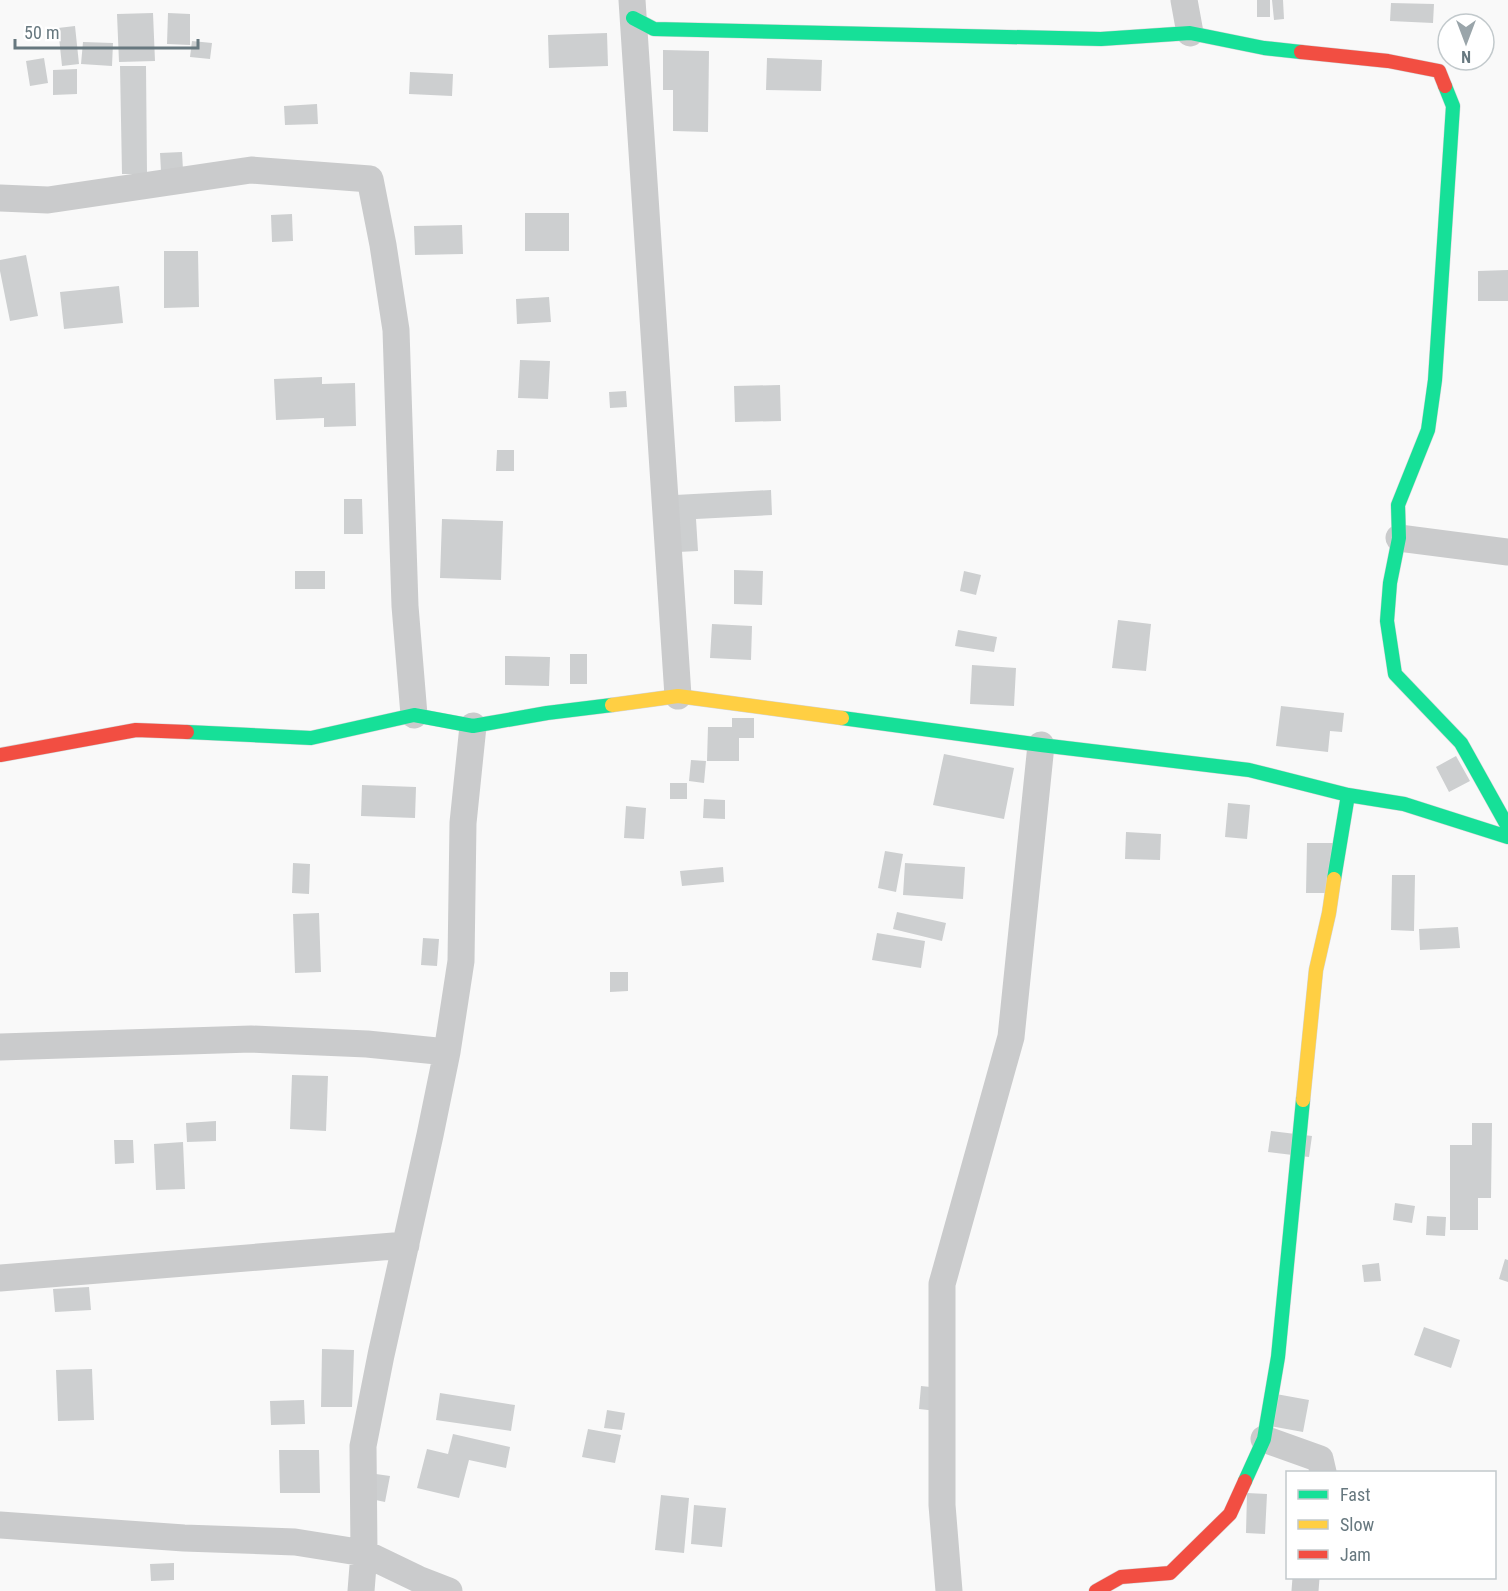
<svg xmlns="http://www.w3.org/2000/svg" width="1508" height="1591" viewBox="0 0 1508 1591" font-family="'Roboto Condensed',sans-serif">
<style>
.building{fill:#cdcfd0}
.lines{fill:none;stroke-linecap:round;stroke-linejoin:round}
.fast-casing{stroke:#d4d5d6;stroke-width:15}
.slow-casing{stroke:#d4d5d6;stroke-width:15}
.jam-casing{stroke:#d4d5d6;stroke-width:15}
.street{stroke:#cacbcc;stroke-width:27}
.fast{stroke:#16e098;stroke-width:14}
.slow{stroke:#ffcf43;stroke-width:14}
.jam{stroke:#f24e42;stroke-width:14}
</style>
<rect width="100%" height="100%" fill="#f9f9f9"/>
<!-- building -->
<path class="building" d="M 1257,0 L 1270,0 L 1270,17 L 1257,17 Z
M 1272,0 L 1283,0 L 1284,19 L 1274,20 Z
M 1391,3 L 1434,4 L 1433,23 L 1390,21 Z
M 153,13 L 155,61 L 119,62 L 117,14 Z
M 168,13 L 190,14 L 190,45 L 167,44 Z
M 75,26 L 79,64 L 62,66 L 58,28 Z
M 607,33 L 608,66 L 549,68 L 548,35 Z
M 192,41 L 212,43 L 210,59 L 190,57 Z
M 83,42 L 113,43 L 112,66 L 81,64 Z
M 663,50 L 709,51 L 708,132 L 673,131 L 673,90 L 663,90 Z
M 44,58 L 48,83 L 30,86 L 26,61 Z
M 767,58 L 822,60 L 821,91 L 766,90 Z
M 120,66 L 146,66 L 147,174 L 122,174 Z
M 77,69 L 77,94 L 53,95 L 53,70 Z
M 410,72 L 453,74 L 452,96 L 409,94 Z
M 317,104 L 318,124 L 285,125 L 284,106 Z
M 182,152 L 183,170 L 161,171 L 160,153 Z
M 525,213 L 569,213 L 569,251 L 525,251 Z
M 292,214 L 293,241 L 272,242 L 271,215 Z
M 462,225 L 463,254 L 415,255 L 414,226 Z
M 164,251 L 198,251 L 199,307 L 164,308 Z
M 26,255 L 38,316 L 10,321 L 0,271 L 0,260 Z
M 1508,270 L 1508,301 L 1478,301 L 1478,271 Z
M 119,286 L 123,323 L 64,329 L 60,292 Z
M 549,297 L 551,322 L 517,324 L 516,299 Z
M 520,360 L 550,361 L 548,399 L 518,398 Z
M 322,377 L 322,384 L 355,383 L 356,426 L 324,427 L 324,418 L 276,420 L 274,379 Z
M 780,385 L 781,421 L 735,422 L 734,386 Z
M 626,391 L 627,407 L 610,408 L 609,392 Z
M 497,450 L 514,450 L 514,471 L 496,471 Z
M 771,490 L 772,515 L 696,519 L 698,551 L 678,552 L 675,495 Z
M 344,499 L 362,499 L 363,534 L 344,534 Z
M 442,519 L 503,521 L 501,580 L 440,578 Z
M 734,570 L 763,571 L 762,605 L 734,604 Z
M 295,571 L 325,571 L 325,589 L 295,589 Z
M 964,571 L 981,575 L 976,595 L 960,591 Z
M 1118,620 L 1151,624 L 1146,671 L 1112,668 Z
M 712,624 L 752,626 L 751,660 L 710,658 Z
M 958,630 L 997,637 L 994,652 L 955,646 Z
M 570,654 L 587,654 L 587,684 L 570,684 Z
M 505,656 L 550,657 L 549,686 L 505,685 Z
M 972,665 L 1016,668 L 1014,706 L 970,704 Z
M 1281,706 L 1344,713 L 1342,732 L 1330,731 L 1328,752 L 1276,746 Z
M 732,718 L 754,718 L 754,738 L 739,738 L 739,761 L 707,761 L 708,727 L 732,727 Z
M 944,754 L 1014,768 L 1004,819 L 933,805 Z
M 1456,756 L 1470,781 L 1449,792 L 1436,767 Z
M 691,760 L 706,761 L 704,783 L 689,781 Z
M 670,783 L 687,783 L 687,799 L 670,799 Z
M 362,785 L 416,787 L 415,818 L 361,816 Z
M 704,799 L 725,800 L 725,819 L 703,818 Z
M 1228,803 L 1250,805 L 1247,839 L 1225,837 Z
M 626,806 L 646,808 L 644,839 L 624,838 Z
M 1126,832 L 1161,834 L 1160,860 L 1125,859 Z
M 1307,843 L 1337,843 L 1335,893 L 1306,893 Z
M 885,851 L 903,854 L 896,892 L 878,888 Z
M 293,863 L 310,864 L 309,894 L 292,893 Z
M 905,863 L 965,867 L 963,899 L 903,895 Z
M 723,867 L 724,882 L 682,886 L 680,871 Z
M 1392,875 L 1415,875 L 1414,931 L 1391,930 Z
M 897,912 L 946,923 L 942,941 L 893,929 Z
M 319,913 L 321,972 L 295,973 L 293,914 Z
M 1458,927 L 1460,948 L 1420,950 L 1419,929 Z
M 877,933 L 925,941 L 921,968 L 872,960 Z
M 423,938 L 439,939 L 437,966 L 421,965 Z
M 610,972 L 628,972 L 628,991 L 610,992 Z
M 292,1075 L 328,1076 L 326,1131 L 290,1129 Z
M 216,1121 L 216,1141 L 187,1142 L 186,1123 Z
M 1472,1123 L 1492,1123 L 1491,1198 L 1478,1198 L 1478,1230 L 1450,1230 L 1450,1145 L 1472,1145 Z
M 1271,1131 L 1312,1136 L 1309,1157 L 1268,1152 Z
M 114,1140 L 133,1140 L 134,1163 L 115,1164 Z
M 183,1142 L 185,1189 L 156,1190 L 154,1144 Z
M 1395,1203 L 1415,1206 L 1412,1223 L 1393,1220 Z
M 1427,1216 L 1446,1217 L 1445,1236 L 1426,1235 Z
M 1505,1259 L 1508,1260 L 1508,1282 L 1499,1279 Z
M 1379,1263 L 1381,1281 L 1364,1282 L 1362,1265 Z
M 89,1287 L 91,1310 L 55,1312 L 53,1289 Z
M 1424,1327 L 1460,1340 L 1451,1368 L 1414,1355 Z
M 322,1349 L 354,1350 L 352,1407 L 321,1407 Z
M 92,1369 L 94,1420 L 58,1421 L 56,1370 Z
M 921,1386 L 940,1388 L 937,1411 L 919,1409 Z
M 440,1393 L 515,1405 L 511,1431 L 436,1420 Z
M 1276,1394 L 1309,1400 L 1303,1432 L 1270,1426 Z
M 304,1400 L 305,1424 L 271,1425 L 270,1401 Z
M 607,1410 L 625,1413 L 622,1430 L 604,1428 Z
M 588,1429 L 621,1435 L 615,1463 L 582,1457 Z
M 453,1434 L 510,1447 L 506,1468 L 469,1460 L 459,1498 L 417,1488 L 427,1449 L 448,1454 Z
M 279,1450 L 319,1450 L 320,1493 L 280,1493 Z
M 376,1474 L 390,1476 L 385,1502 L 371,1499 Z
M 1247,1493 L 1267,1494 L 1265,1534 L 1246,1533 Z
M 661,1495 L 689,1498 L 684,1553 L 655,1550 Z
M 694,1505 L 726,1508 L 722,1547 L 691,1544 Z
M 174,1563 L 174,1580 L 151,1581 L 150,1564 Z"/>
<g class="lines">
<!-- fast casing -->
<g class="fast-casing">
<path id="fast" d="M 633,18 L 654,29 L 1101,39 L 1190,33 L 1264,48 L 1301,52
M 1445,86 L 1453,106 L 1435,380 L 1428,430 L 1398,505 L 1399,538 L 1390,583 L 1387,621 L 1395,674 L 1461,743 L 1508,827
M 842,718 L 1041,745 L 1249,770 L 1348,795
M 187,732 L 311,738 L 414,715 L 473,726 L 547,713 L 612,705
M 1334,879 L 1348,795 L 1404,804 L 1508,837
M 1245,1481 L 1264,1439 L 1278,1357 L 1303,1100"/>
</g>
<!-- slow casing -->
<g class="slow-casing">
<path id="slow" d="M 612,705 L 678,696 L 842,718
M 1303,1100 L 1316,970 L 1329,913 L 1334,879"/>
</g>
<!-- jam casing -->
<g class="jam-casing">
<path id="jam" d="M 1301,52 L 1388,61 L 1439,71 L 1445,86
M 0,755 L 136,730 L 187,732
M 1096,1591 L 1121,1577 L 1170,1573 L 1230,1514 L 1245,1481"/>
</g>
<!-- street -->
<path class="street" d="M 632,0 L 678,696
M 1184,0 L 1190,33
M 0,198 L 48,200 L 251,170 L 370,179 L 383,245 L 396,330 L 405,606 L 414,715
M 1399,538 L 1508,552
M 0,1047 L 251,1039 L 367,1044 L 447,1052
M 0,1278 L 406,1245
M 1264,1439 L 1320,1459 L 1323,1472
M 0,1525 L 184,1538 L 295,1542 L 364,1553 L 418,1579 L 449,1591
M 361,1591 L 364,1553 L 363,1446 L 381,1355 L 430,1135 L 447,1052 L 461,961 L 463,823 L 473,726
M 949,1591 L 942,1505 L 942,1284 L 1011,1037 L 1041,745
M 1305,1591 L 1306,1578"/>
<!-- fast -->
<use href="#fast" class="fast"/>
<!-- slow -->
<use href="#slow" class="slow"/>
<!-- jam -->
<use href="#jam" class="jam"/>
</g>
<!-- legend -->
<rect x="1286" y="1471" width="210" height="108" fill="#ffffff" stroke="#c2c9cc" stroke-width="1.5"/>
<rect x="1298" y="1490" width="30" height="9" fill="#16e098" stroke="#c2c9cc" stroke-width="1.5"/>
<text x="1340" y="1501" font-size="18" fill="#67787f">Fast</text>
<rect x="1298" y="1520" width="30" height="9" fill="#ffcf43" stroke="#c2c9cc" stroke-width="1.5"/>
<text x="1340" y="1531" font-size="18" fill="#67787f">Slow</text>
<rect x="1298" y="1550" width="30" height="9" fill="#f24e42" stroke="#c2c9cc" stroke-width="1.5"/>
<text x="1340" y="1561" font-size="18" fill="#67787f">Jam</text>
<!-- north arrow -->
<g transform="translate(1466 42) rotate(180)"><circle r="28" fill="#ffffff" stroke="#c2c9cc" stroke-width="1.5"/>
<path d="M0-4.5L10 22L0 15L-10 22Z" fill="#9aa5aa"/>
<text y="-9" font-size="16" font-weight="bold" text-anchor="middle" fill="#67787f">N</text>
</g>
<!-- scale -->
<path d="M15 39v9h183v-9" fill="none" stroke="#67787f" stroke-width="3"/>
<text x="24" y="39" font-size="18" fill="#67787f" stroke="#ffffff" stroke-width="4.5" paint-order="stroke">50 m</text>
</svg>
